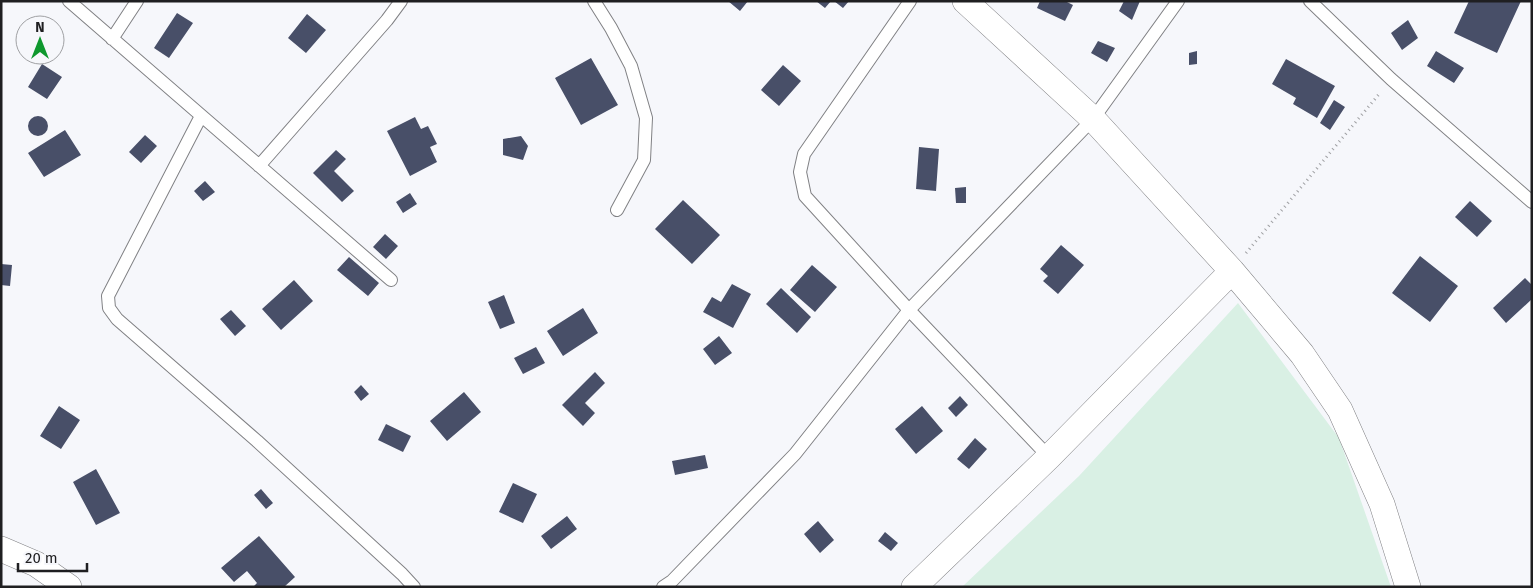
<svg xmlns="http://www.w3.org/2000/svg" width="1533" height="588" viewBox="0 0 1533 588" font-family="'Fira Sans',sans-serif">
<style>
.green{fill:#d9f0e4}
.building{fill:#484f68}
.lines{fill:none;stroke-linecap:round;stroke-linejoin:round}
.service-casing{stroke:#808184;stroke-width:14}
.minor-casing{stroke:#808184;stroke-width:26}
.path{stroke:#a0a1a4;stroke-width:3;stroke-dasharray:1 4;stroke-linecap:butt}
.service{stroke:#fff;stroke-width:12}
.minor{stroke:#fff;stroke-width:25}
</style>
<rect width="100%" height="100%" fill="#f6f7fb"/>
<!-- green -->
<path class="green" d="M 1238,303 L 1339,438 L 1391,587 L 962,587 L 1079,476 Z"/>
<!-- building -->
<path class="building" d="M 728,1 L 748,1 L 740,11 Z
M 816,1 L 831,1 L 825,8 Z
M 834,1 L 849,1 L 843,8 Z
M 1040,1 L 1065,1 L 1073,5 L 1065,21 L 1037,8 Z
M 1124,1 L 1140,1 L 1132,20 L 1119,11 Z
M 1469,1 L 1521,1 L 1497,53 L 1454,33 Z
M 177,13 L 193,23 L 169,58 L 154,48 Z
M 307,14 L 326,30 L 306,53 L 288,38 Z
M 1408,20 L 1418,38 L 1402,50 L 1391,33 Z
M 1098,41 L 1115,48 L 1107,62 L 1091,53 Z
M 1197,51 L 1197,64 L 1189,65 L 1189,53 Z
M 1436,51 L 1464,68 L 1454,83 L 1427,66 Z
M 591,58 L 618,105 L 581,125 L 555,78 Z
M 1286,59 L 1335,86 L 1317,118 L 1293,104 L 1296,98 L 1272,84 Z
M 42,64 L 62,77 L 47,99 L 28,87 Z
M 783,65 L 801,81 L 779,106 L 761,90 Z
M 1334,100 L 1345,107 L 1330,130 L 1320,123 Z
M28 126a10 10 0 1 1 20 0a10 10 0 1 1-20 0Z
M 415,117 L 421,129 L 428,126 L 437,144 L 430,147 L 437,162 L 410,176 L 387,131 Z
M 65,130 L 81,155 L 44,177 L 28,153 Z
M 145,135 L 157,146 L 141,163 L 129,152 Z
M 521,136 L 528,146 L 523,160 L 503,155 L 503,139 Z
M 919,147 L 939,149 L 936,191 L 916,189 Z
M 336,150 L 346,159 L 334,171 L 354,191 L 342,202 L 313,173 Z
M 205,181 L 215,192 L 203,201 L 194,191 Z
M 966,187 L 966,203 L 956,203 L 955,188 Z
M 410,193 L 417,204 L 403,213 L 396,202 Z
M 683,200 L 720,235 L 692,264 L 655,229 Z
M 1470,201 L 1492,221 L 1477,237 L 1455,217 Z
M 385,234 L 398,246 L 386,259 L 373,247 Z
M 1061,245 L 1084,265 L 1058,294 L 1043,281 L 1048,276 L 1040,269 Z
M 1420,256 L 1458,286 L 1430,322 L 1392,293 Z
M 349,257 L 379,283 L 368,296 L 337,270 Z
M 1,264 L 12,265 L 10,286 L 1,285 Z
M 812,265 L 837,287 L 815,312 L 790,290 Z
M 1525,278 L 1532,285 L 1532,299 L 1506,323 L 1493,308 Z
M 294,280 L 313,301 L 281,330 L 262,309 Z
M 732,284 L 751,294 L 733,328 L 703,312 L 712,297 L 721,302 Z
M 781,288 L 811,317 L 797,333 L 766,304 Z
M 504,295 L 515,323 L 500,329 L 488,302 Z
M 583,308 L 598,333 L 563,356 L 547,331 Z
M 231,310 L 246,326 L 235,336 L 220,319 Z
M 719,336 L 732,353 L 715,365 L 703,349 Z
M 536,347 L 545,363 L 523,374 L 514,358 Z
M 595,372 L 605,383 L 585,403 L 595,413 L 583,426 L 562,405 Z
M 361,385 L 369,394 L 361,401 L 354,392 Z
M 464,392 L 481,412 L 447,441 L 430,421 Z
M 960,396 L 968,405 L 956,417 L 948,408 Z
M 59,406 L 80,420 L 61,449 L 40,436 Z
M 922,406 L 943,431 L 916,454 L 895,429 Z
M 386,424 L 411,436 L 403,452 L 378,440 Z
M 975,438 L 987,449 L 969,469 L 957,459 Z
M 705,455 L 708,468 L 675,475 L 672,461 Z
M 96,469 L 120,513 L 96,525 L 73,482 Z
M 513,483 L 537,494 L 523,523 L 499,512 Z
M 261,489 L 273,503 L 266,509 L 254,495 Z
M 567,516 L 577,529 L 551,549 L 541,536 Z
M 818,521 L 834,540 L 820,553 L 804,534 Z
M 885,532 L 898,543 L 891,551 L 878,541 Z
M 259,536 L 295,577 L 284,587 L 253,587 L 257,583 L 247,571 L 234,582 L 221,568 Z"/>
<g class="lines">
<!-- service casing -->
<g class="service-casing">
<path id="service" d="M 69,1 L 391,280
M 594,1 L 611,28 L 631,66 L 646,118 L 644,160 L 617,210
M 910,1 L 804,154 L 800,172 L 805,196 L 909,310 L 1049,457
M 1310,1 L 1391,79 L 1532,202
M 112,39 L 137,1
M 201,116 L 108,296 L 109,308 L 117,319 L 257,441 L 402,574 L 414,587
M 259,166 L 387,20 L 401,1
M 663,587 L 672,581 L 795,454 L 909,310 L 1093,119 L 1178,1"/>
</g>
<!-- minor casing -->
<g class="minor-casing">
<path id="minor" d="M 965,1 L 1093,119 L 1232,271 L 1302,354 L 1340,410 L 1382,504 L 1408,587
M 1,549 L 36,564 L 69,587
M 914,587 L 1049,457 L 1232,271"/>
</g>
<!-- path -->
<path class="path" d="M 1246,253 L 1380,93"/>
<!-- service -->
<use href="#service" class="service"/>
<!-- minor -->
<use href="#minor" class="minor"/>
</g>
<!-- border -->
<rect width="1533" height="588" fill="none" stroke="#1f1f21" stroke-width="5"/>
<!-- north arrow -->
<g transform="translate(40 40)"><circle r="24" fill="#f6f7fb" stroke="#a0a1a4"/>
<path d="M0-4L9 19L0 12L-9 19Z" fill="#0e982e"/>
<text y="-8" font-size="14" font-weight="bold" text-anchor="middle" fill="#1f1f21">N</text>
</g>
<!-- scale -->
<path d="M18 563v8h69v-8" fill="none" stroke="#1f1f21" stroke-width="2.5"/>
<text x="25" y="563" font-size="15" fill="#1f1f21" stroke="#f6f7fb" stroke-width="4" paint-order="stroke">20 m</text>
</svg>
